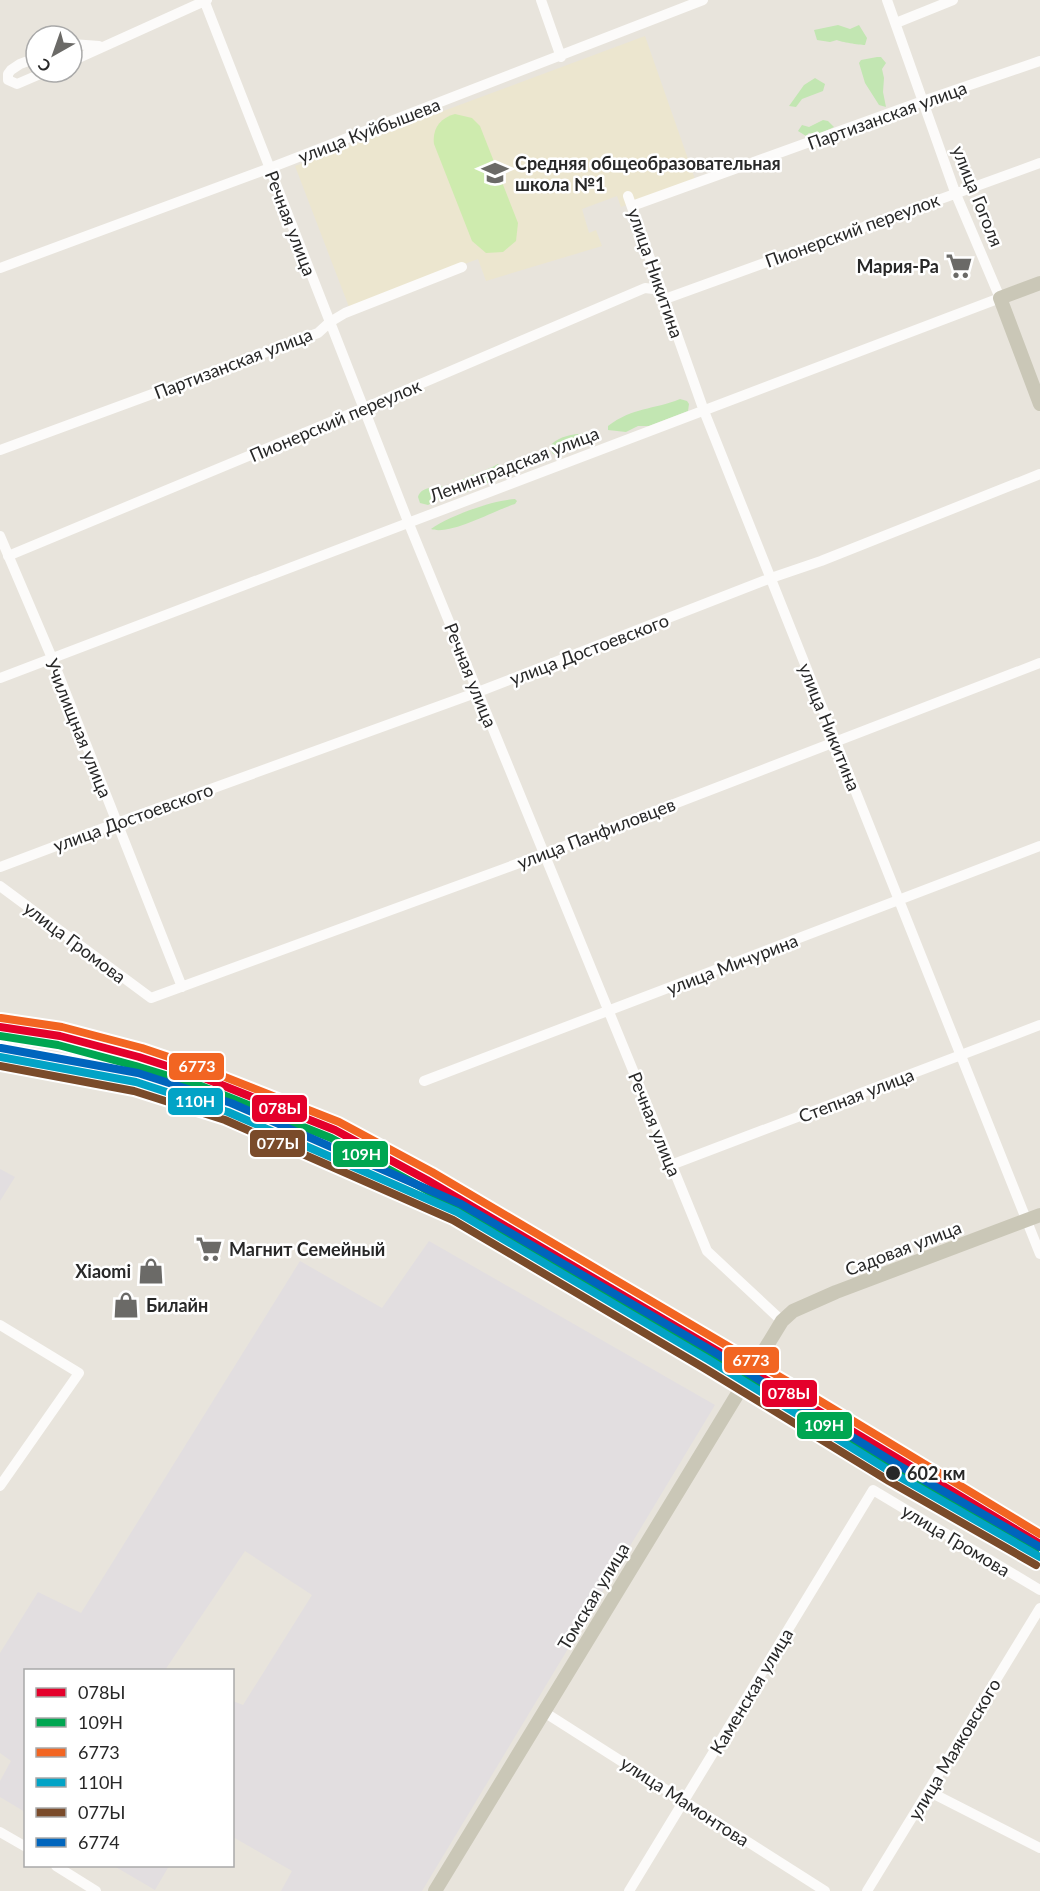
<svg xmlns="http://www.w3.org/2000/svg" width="1040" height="1891" viewBox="0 0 1040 1891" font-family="Lato,sans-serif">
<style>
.industrial{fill:#e2dee0}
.education{fill:#ece6cf}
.green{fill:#c2e6b2}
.pitch{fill:#ceebae}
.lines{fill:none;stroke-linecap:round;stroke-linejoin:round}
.minor{stroke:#fcfbfa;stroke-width:10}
.major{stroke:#cac7b7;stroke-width:14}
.rail-1-casing{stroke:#fff;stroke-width:12}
.rail-2-casing{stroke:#fff;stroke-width:12}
.rail-3-casing{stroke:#fff;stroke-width:12}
.rail-4-casing{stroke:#fff;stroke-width:12}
.rail-5-casing{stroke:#fff;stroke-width:12}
.rail-6-casing{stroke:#fff;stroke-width:12}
.rail-1{stroke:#e4002b;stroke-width:8}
.rail-2{stroke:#00a651;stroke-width:8}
.rail-3{stroke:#f26522;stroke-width:8}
.rail-4{stroke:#02a3c6;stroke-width:8}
.rail-5{stroke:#7a4b2a;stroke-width:8}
.rail-6{stroke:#0065bd;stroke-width:8}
.stop-dot{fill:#282828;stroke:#fff;stroke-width:2}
.labels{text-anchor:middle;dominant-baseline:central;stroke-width:5;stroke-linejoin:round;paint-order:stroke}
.street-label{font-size:18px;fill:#282828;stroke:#fff}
.poi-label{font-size:18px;font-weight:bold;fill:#282828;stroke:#fff;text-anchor:start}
.stop-label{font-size:18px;font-weight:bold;fill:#282828;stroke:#fff;text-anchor:start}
.line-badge{stroke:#fff;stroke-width:2}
.badge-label{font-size:16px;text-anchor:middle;font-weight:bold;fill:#fff}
</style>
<rect width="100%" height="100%" fill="#e8e4dc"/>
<!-- industrial -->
<path class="industrial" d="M 0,1169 L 15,1177 L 0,1201 Z
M 429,1241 L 715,1405 L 422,1891 L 281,1891 L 292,1871 L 233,1837 L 233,1701 L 243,1705 L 312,1595 L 245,1551 L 165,1670 L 26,1670 L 25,1812 L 0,1797 L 0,1781 L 11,1761 L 0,1753 L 0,1653 L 38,1592 L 81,1613 L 300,1261 L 382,1308 Z
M 114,1866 L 169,1866 L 155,1890 Z"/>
<!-- education -->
<path class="education" d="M 645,36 L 695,179 L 621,207 L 617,196 L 582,209 L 589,233 L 596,230 L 602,246 L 486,281 L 478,259 L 349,307 L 295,166 Z"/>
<!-- green -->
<path class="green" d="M 838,25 L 850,29 L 859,25 L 867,38 L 865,45 C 859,45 841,42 837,40 L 830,42 L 817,40 L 814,30 Z
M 877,57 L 881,57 L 886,63 L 882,69 L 884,78 L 883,92 L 886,107 L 879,105 L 865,83 L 859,63 L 861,60 Z
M 815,78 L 825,84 L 823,91 L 802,99 L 796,107 L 789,106 L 804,85 Z
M 823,120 L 828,121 L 834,127 L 817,135 L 809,133 L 806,136 L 798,131 L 802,125 L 809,127 Z
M 680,399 L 687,401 L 689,404 L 688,411 L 649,426 L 638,426 L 626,432 L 608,430 L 608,426 C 633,407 653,410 680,399 Z
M 589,433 L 590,436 C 582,444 573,446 563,451 L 561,456 L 553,454 L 549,447 C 559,435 574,434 589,433 Z
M 498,464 L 504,468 L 491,482 L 474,487 L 467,492 L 460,489 L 459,482 C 471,474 486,471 498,464 Z
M 441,486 L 448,490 L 445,496 L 428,505 L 420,503 L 418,497 C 421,487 432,488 441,486 Z
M 515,499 L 517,501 L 515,504 C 495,510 450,536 431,529 C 449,516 493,500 515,499 Z"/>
<!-- pitch -->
<path class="pitch" d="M 455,114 L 472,118 L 480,126 L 518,223 L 516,241 L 503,252 L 486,253 L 472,241 L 434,144 C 432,129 440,118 455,114 Z"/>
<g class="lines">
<!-- minor -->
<path class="minor" d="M 204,0 L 409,524 L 707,1251 L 782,1321
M 541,0 L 561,57
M 896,23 L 953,0
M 72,44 L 99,46
M 36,58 L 20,64 L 11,70 L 8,74 L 8,80 L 17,84 L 45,72
M 72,61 L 207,0
M 628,196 L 704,411 L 1040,1254
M 632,206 L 923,101 L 1040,61
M 0,268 L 270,168 L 703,0
M 665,299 L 1040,163
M 0,450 L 318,333 L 330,322 L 345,313 L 462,267
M 0,536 L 52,658 L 182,987
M 8,556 L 364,408 L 645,288 L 662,290
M 0,678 L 1000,298 L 955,192 L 887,0
M 0,867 L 117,823 L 478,692 L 771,578 L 821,561 L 1040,474
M 0,886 L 151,998 L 544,854 L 1040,663
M 424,1081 L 1040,846
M 671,1165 L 1040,1025
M 0,1325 L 79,1373 L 0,1486
M 544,1712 L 825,1891
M 928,1791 L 1040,1848
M 0,1832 L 26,1847
M 56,1866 L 96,1891
M 629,1891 L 873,1490 L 1040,1590
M 867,1891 L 1040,1608"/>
<!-- major -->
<path class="major" d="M 1040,283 L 1000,298 L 1040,404
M 435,1891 L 782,1321 L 793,1311 L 836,1292 L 1040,1215"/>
<!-- rail-1 casing -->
<g class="rail-1-casing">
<path id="rail-1" d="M 0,1027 L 60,1036 L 139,1057 L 204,1078 L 335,1130 L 427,1180 L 787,1392 L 1040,1544"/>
</g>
<!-- rail-2 casing -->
<g class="rail-2-casing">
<path id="rail-2" d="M 0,1036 L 58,1045 L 136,1066 L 201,1086 L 331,1138 L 423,1188 L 782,1400 L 1035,1552"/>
</g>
<!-- rail-3 casing -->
<g class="rail-3-casing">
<path id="rail-3" d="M 1,1018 L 62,1027 L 142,1048 L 207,1070 L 339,1122 L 432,1172 L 792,1384 L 1040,1534"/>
</g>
<!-- rail-4 casing -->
<g class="rail-4-casing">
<path id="rail-4" d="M 0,1057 L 136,1082 L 228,1112 L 457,1212 L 709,1360 L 893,1473 L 1040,1557"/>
</g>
<!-- rail-5 casing -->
<g class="rail-5-casing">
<path id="rail-5" d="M 0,1066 L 134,1091 L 225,1120 L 453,1220 L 704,1368 L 889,1481 L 1036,1565"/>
</g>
<!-- rail-6 casing -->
<g class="rail-6-casing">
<path id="rail-6" d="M 1,1048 L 138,1073 L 231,1103 L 461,1204 L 714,1352 L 898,1465 L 1040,1547"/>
</g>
<!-- rail-1 -->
<use href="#rail-1" class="rail-1"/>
<!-- rail-2 -->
<use href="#rail-2" class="rail-2"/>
<!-- rail-3 -->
<use href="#rail-3" class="rail-3"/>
<!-- rail-4 -->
<use href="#rail-4" class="rail-4"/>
<!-- rail-5 -->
<use href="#rail-5" class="rail-5"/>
<!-- rail-6 -->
<use href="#rail-6" class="rail-6"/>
</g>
<!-- icons -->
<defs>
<g id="school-bare" transform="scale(2.07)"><path d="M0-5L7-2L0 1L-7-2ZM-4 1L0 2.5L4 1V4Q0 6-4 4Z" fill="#6b6a67" stroke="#fff" stroke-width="2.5" paint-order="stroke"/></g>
<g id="supermarket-bare" transform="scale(2.07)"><path d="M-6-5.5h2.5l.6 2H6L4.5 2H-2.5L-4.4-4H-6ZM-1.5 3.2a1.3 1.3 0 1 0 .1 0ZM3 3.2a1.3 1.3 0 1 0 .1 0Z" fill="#6b6a67" stroke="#fff" stroke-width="2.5" paint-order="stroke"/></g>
<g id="shop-bare" transform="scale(2.07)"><path d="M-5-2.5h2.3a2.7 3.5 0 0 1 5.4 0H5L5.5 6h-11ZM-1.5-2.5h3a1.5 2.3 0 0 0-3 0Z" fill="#6b6a67" stroke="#fff" stroke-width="2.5" paint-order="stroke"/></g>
</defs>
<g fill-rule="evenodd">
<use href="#school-bare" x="495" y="173"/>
<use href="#supermarket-bare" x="959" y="266"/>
<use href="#supermarket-bare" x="209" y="1249"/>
<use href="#shop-bare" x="151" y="1271"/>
<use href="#shop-bare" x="126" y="1305"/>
</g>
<!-- markers -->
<circle class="stop-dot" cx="893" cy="1473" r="8"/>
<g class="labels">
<!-- street labels -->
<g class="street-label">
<text transform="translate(887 115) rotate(-20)">Партизанская улица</text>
<text transform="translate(369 130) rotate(-21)">улица Куйбышева</text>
<text transform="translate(978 196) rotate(68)">улица Гоголя</text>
<text transform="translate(291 223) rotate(69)">Речная улица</text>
<text transform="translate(852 230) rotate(-20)">Пионерский переулок</text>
<text transform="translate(656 273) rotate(71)">улица Никитина</text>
<text transform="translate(233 363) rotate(-21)">Партизанская улица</text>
<text transform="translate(335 420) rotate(-23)">Пионерский переулок</text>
<text transform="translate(514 464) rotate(-21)">Ленинградская улица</text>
<text transform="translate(589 649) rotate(-21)">улица Достоевского</text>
<text transform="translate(471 675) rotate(68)">Речная улица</text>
<text transform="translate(830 727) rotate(68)">улица Никитина</text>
<text transform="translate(79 728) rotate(68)">Училищная улица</text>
<text transform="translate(133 817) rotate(-20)">улица Достоевского</text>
<text transform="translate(596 833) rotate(-21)">улица Панфиловцев</text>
<text transform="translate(75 942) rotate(37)">улица Громова</text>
<text transform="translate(732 964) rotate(-21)">улица Мичурина</text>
<text transform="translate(856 1095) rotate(-21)">Степная улица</text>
<text transform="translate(655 1124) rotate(68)">Речная улица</text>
<text transform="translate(903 1248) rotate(-21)">Садовая улица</text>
<text transform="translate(956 1540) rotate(31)">улица Громова</text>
<text transform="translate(593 1596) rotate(-59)">Томская улица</text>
<text transform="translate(751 1691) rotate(-59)">Каменская улица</text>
<text transform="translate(954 1749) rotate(-59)">улица Маяковского</text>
<text transform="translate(685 1801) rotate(33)">улица Мамонтова</text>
</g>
<!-- poi labels -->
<g class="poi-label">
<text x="515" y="163">Средняя общеобразовательная<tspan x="515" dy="21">школа №1</tspan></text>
<text x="939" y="266" text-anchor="end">Мария-Ра</text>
<text x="229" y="1249">Магнит Семейный</text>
<text x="131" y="1271" text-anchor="end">Xiaomi</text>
<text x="146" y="1305">Билайн</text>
</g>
<!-- stop labels -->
<g class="stop-label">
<text x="907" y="1473">602 км</text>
</g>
</g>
<g class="line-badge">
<rect x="168" y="1052" width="57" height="29" rx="6" fill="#f26522"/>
<rect x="167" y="1087" width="57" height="29" rx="6" fill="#02a3c6"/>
<rect x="251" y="1094" width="57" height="29" rx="6" fill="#e4002b"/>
<rect x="249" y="1129" width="57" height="29" rx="6" fill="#7a4b2a"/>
<rect x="332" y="1140" width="57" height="28" rx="6" fill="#00a651"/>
<rect x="723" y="1346" width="57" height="28" rx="6" fill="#f26522"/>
<rect x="761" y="1379" width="57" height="29" rx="6" fill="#e4002b"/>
<rect x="796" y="1411" width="57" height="29" rx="6" fill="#00a651"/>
</g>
<g class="badge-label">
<text x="197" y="1072">6773</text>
<text x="195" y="1107">110Н</text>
<text x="280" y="1114">078Ы</text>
<text x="278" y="1149">077Ы</text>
<text x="361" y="1160">109Н</text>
<text x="751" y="1366">6773</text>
<text x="789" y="1399">078Ы</text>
<text x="824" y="1431">109Н</text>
</g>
<!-- legend -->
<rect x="24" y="1669" width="210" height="198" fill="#ffffff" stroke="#a9a9a9" stroke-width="1.5"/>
<rect x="36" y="1688" width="30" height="9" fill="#e4002b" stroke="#a9a9a9" stroke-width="1.5"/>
<text x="78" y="1699" font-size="18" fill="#282828">078Ы</text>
<rect x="36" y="1718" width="30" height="9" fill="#00a651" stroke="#a9a9a9" stroke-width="1.5"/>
<text x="78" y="1729" font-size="18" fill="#282828">109Н</text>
<rect x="36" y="1748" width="30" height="9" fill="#f26522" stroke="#a9a9a9" stroke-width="1.5"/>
<text x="78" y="1759" font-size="18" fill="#282828">6773</text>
<rect x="36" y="1778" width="30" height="9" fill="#02a3c6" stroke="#a9a9a9" stroke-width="1.5"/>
<text x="78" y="1789" font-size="18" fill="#282828">110Н</text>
<rect x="36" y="1808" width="30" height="9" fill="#7a4b2a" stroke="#a9a9a9" stroke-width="1.5"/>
<text x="78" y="1819" font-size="18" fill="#282828">077Ы</text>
<rect x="36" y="1838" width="30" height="9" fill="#0065bd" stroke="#a9a9a9" stroke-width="1.5"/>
<text x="78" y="1849" font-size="18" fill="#282828">6774</text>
<!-- north arrow -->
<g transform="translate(54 54) rotate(220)"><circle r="28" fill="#ffffff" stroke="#a9a9a9" stroke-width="1.5"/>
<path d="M0-4.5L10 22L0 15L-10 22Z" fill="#6b6a67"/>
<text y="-9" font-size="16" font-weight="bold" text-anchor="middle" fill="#282828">С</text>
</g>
</svg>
